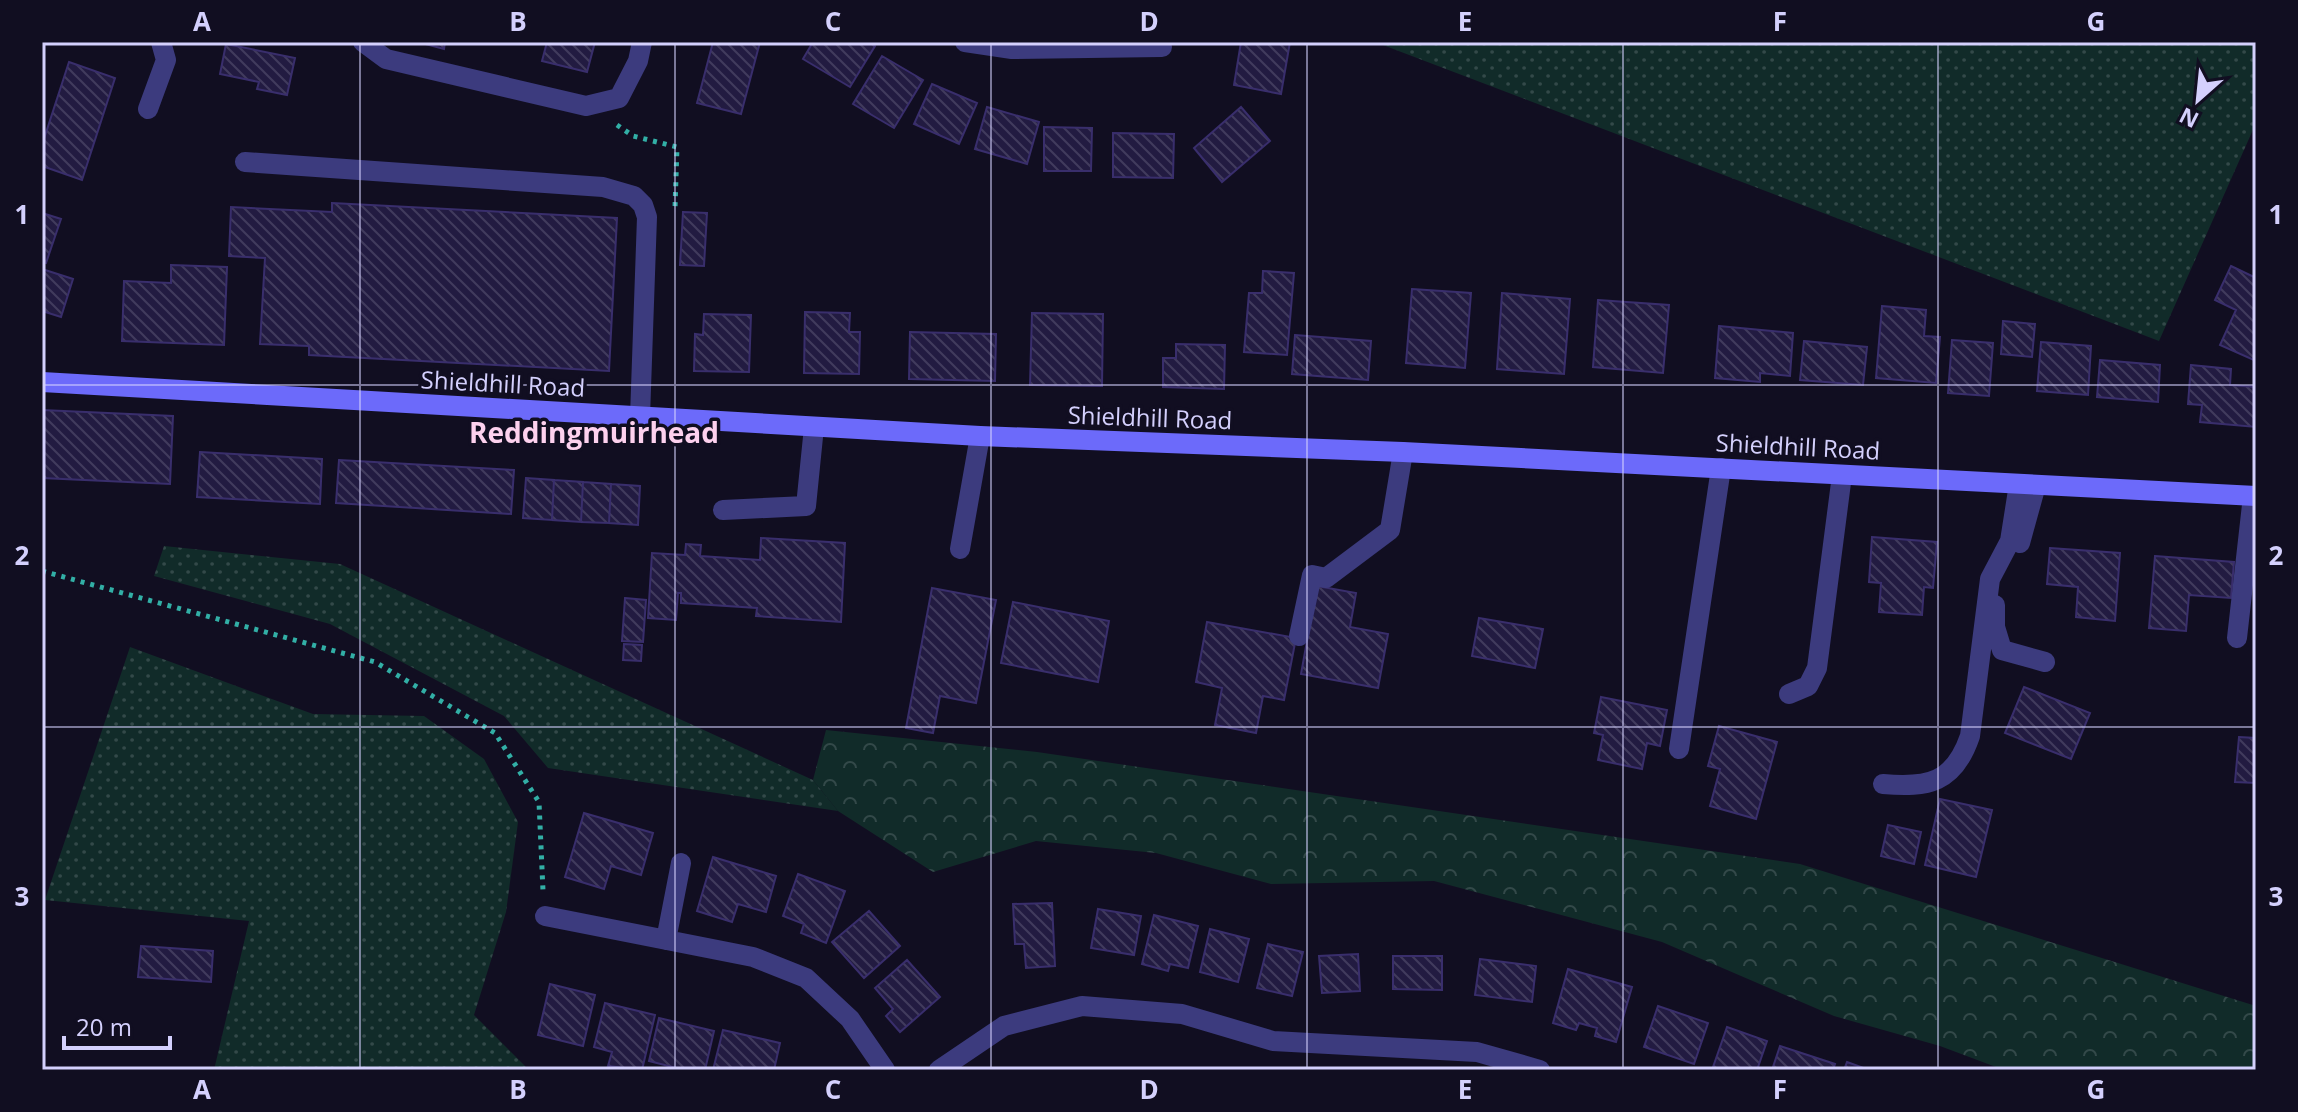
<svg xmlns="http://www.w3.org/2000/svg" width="2298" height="1112" viewBox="0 0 2298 1112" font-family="'Open Sans',sans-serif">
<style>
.grass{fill:url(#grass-dots)}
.forest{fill:url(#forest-crowns)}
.building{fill:url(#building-back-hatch);stroke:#392e6c;stroke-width:2}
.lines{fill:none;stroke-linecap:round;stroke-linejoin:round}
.path{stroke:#32afa6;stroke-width:5;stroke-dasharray:4 6;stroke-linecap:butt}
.lane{stroke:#3c3b7e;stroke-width:20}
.street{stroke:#3c3b7e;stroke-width:20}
.secondary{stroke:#6c6afa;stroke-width:20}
.grid{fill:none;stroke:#d4d0fd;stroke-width:2;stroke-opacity:0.55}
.labels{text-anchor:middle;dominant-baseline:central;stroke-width:7;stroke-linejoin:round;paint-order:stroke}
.street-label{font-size:24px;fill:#d4d0fd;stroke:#110e21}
.quarter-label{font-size:28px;font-weight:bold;fill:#fdd1ee;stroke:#110e21}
.neatline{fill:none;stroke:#d4d0fd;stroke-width:3}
.grid-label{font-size:26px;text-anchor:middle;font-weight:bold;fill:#d4d0fd}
</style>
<defs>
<pattern id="grass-dots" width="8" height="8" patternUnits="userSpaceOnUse" patternTransform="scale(2)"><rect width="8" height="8" fill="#112b29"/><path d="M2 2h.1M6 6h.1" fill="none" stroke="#334949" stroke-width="1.8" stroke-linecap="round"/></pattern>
<pattern id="forest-crowns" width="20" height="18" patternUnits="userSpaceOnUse" patternTransform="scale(2)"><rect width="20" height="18" fill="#112b29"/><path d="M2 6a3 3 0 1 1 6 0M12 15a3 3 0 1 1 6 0" fill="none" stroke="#334949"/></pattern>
<pattern id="building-back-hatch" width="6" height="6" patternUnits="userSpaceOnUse" patternTransform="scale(2)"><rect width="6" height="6" fill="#221b41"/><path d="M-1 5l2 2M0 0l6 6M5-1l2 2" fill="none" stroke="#413b5d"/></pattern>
</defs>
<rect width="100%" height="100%" fill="#110e21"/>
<!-- grass -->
<path class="grass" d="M 1375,42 L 2256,42 L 2256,123 L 2159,341 Z
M 164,546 L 340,564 L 813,780 L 838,811 L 548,768 L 504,716 L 330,624 L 154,576 Z
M 130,647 L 313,714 L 424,716 L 484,759 L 518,822 L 506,912 L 474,1015 L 529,1070 L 214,1070 L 249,921 L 45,900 Z"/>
<!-- forest -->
<path class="forest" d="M 826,730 L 1037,752 L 1800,864 L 2256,1006 L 2256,1070 L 2004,1070 L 1940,1046 L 1834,1016 L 1662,942 L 1434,881 L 1271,884 L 1156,853 L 1036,841 L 933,872 L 838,811 L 813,780 Z"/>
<!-- building -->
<path class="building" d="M 418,42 L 445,42 L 444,49 Z
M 547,42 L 595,42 L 587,72 L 542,61 Z
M 713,42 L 760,42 L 741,114 L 697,103 Z
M 813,42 L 868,42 L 875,46 L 850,87 L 803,59 Z
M 1241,42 L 1290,42 L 1281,94 L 1234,85 Z
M 226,44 L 295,58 L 287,95 L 257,89 L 259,82 L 220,74 Z
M 882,56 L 923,80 L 894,128 L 853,104 Z
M 69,62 L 115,78 L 82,180 L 42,166 L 42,145 Z
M 932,84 L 977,103 L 959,144 L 914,124 Z
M 987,107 L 1039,122 L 1027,164 L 975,149 Z
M 1241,107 L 1270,141 L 1222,182 L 1194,148 Z
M 1044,127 L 1092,128 L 1091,171 L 1044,171 Z
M 1113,133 L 1174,134 L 1173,178 L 1113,177 Z
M 332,203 L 617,218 L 609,371 L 309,355 L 309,346 L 260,344 L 265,258 L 229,256 L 231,207 L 332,212 Z
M 683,212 L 707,213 L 704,266 L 680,265 Z
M 42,213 L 61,219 L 46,263 L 42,262 Z
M 171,265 L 227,267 L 224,345 L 122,341 L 124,281 L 171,283 Z
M 2231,266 L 2256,278 L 2256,361 L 2220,345 L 2236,310 L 2215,300 Z
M 42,269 L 73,279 L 61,317 L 42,311 Z
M 1263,271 L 1294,273 L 1287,355 L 1244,352 L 1249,293 L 1262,293 Z
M 1412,289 L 1471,293 L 1465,368 L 1406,363 Z
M 1502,293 L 1570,299 L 1564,374 L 1497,369 Z
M 1598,300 L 1669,305 L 1663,373 L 1593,367 Z
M 1882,306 L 1926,310 L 1924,336 L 1940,337 L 1936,383 L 1876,378 Z
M 805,312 L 850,313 L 849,332 L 860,332 L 859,374 L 804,373 Z
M 1032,313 L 1103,314 L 1102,386 L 1030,385 Z
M 704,314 L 751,315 L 749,372 L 694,371 L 695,334 L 703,335 Z
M 2003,321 L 2035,324 L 2032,357 L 2001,354 Z
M 1719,326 L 1793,333 L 1790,376 L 1760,373 L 1760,382 L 1715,378 Z
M 910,332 L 996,334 L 995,381 L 909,379 Z
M 1295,335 L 1371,341 L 1368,380 L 1292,374 Z
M 1952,340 L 1993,343 L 1989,396 L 1948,393 Z
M 1804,341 L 1867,347 L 1863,385 L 1800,380 Z
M 2041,342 L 2091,346 L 2088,395 L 2037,391 Z
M 1176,344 L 1225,345 L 1224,389 L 1163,387 L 1163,358 L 1176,358 Z
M 2100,360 L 2160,365 L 2158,402 L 2097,397 Z
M 2191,365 L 2231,369 L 2230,385 L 2256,387 L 2256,427 L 2200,422 L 2202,405 L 2188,404 Z
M 42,410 L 173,416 L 170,484 L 42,478 Z
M 200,452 L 322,459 L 320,504 L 197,497 Z
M 339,460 L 514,470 L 511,514 L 336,503 Z
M 526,478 L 554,480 L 552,520 L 523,518 Z
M 554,480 L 583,482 L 581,522 L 552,520 Z
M 583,482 L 611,484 L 609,523 L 581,522 Z
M 611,484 L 640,486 L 638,525 L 609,523 Z
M 1872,537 L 1937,542 L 1933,588 L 1924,587 L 1922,615 L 1879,612 L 1881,583 L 1869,582 Z
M 761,538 L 845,543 L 841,622 L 756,616 L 757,608 L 681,603 L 681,593 L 678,593 L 676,620 L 648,618 L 652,553 L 685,555 L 686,544 L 701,545 L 700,556 L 760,560 Z
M 2050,548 L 2120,553 L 2115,621 L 2076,617 L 2078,587 L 2047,584 Z
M 2155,556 L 2234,562 L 2231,598 L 2189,595 L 2186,631 L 2149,628 Z
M 1317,586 L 1356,593 L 1350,627 L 1388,634 L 1378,688 L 1301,674 Z
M 932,588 L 996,600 L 976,703 L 940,696 L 933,733 L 906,728 Z
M 625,598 L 646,600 L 643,642 L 622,641 Z
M 1013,602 L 1109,621 L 1098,682 L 1001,663 Z
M 1479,618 L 1543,629 L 1535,668 L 1472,656 Z
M 1207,622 L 1296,638 L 1284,700 L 1263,696 L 1256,733 L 1215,725 L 1222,688 L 1196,682 Z
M 624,644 L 642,645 L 641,661 L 623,660 Z
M 2024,687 L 2090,713 L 2071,759 L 2005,733 Z
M 1601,697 L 1667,710 L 1660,746 L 1647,743 L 1642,769 L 1598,760 L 1603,735 L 1594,733 Z
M 1719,726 L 1777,742 L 1756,819 L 1710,806 L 1720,769 L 1708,766 Z
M 2239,737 L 2256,738 L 2256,783 L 2235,782 Z
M 1940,799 L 1992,810 L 1976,877 L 1925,865 Z
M 584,813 L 653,833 L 641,875 L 611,866 L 604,889 L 565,877 Z
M 1888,825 L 1921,832 L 1914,864 L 1881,856 Z
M 713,857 L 776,876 L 766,912 L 738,904 L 732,922 L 697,911 Z
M 798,874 L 845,891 L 826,943 L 801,933 L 804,924 L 783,916 Z
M 1052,903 L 1055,966 L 1026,968 L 1024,944 L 1015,944 L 1013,904 Z
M 1098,909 L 1141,916 L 1134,955 L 1091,948 Z
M 869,911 L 900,946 L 864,978 L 832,942 Z
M 1154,915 L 1198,926 L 1188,968 L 1170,964 L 1168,971 L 1142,964 Z
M 1210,929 L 1249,939 L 1238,982 L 1200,972 Z
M 1268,944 L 1303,952 L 1292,996 L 1257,988 Z
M 141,946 L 213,951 L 211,982 L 138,977 Z
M 1358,954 L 1360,991 L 1322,993 L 1319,956 Z
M 1393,956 L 1442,956 L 1442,990 L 1393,989 Z
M 1480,959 L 1536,966 L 1532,1002 L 1475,995 Z
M 907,960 L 940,997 L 900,1032 L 886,1016 L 893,1009 L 875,988 Z
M 1568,969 L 1632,987 L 1616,1042 L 1595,1036 L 1597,1028 L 1579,1023 L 1576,1030 L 1553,1023 Z
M 550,984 L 595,995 L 583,1046 L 538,1035 Z
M 605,1003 L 655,1015 L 642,1070 L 608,1066 L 612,1052 L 594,1047 Z
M 1658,1006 L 1708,1023 L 1694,1064 L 1644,1047 Z
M 659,1018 L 714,1031 L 705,1070 L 684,1070 L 649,1061 Z
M 1727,1027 L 1767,1041 L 1757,1070 L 1712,1070 Z
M 723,1030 L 780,1043 L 774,1070 L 713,1070 Z
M 1780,1046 L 1835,1064 L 1833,1070 L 1772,1070 Z
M 1847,1062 L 1869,1070 L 1844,1070 Z"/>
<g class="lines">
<!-- path -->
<path class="path" d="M 617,125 L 633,136 L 677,147 L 675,208
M 42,571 L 375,662 L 495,733 L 539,802 L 543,891"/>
<!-- lane -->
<path class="lane" d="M 148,109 L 166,60 L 161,42
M 245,162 L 603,187 L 634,196 L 643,205 L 647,217 L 640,417
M 723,510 L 806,506 L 814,427
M 2020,543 L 2036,485
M 960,549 L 980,436
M 1995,605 L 1995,627 L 2002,650 L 2045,662
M 1299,636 L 1312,575 L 1326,578 L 1390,530 L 1403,452
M 2237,638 L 2253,496
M 1789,694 L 1808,686 L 1817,668 L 1842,475
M 1679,749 L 1721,468
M 1883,784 C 1928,788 1954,783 1970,736 L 1990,579 L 2010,541 L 2019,484"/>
<!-- street -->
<path class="street" d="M 363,42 L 386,59 L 586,106 L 619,98 L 638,61 L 642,42
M 965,42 L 1012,49 L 1162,47
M 545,916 L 753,957 L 806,978 L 850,1019 L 885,1070
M 666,940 L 681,863
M 939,1070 L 1004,1026 L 1082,1006 L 1182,1014 L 1273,1041 L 1477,1052 L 1540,1070"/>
<!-- secondary -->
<path class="secondary" d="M 42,382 L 980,436 L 1403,452 L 2256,496"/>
</g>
<!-- grid -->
<path class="grid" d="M 360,42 L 360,1070M 675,42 L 675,1070M 991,42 L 991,1070M 1307,42 L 1307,1070M 1623,42 L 1623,1070M 1938,42 L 1938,1070M 42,385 L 2256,385M 42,727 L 2256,727"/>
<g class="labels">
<!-- street labels -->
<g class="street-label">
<text transform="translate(503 383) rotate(3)">Shieldhill Road</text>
<text transform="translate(1150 417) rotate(2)">Shieldhill Road</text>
<text transform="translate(1798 446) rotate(3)">Shieldhill Road</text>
</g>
<!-- quarter labels -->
<g class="quarter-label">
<text x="594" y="432">Reddingmuirhead</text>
</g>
</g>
<!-- border -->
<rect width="2298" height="1112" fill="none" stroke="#110e21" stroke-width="88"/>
<!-- north arrow -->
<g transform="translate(2198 100) rotate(207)" stroke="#110e21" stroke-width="6" paint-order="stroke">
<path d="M0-6L14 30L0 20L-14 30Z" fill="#d4d0fd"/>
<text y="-12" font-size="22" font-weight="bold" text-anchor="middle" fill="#d4d0fd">N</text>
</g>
<!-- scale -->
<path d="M64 1036v12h106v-12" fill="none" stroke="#d4d0fd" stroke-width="4"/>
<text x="76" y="1036" font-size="24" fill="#d4d0fd" stroke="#110e21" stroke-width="6" paint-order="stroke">20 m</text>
<rect x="44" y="44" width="2210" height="1024" class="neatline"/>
<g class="grid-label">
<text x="202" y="31">A</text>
<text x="518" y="31">B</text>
<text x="833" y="31">C</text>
<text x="1149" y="31">D</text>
<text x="1465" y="31">E</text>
<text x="1780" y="31">F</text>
<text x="2096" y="31">G</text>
<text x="22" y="224">1</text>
<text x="2276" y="224">1</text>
<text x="22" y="565">2</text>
<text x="2276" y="565">2</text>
<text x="22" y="906">3</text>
<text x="2276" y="906">3</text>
<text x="202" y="1099">A</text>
<text x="518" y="1099">B</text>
<text x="833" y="1099">C</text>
<text x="1149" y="1099">D</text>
<text x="1465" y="1099">E</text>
<text x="1780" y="1099">F</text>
<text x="2096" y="1099">G</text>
</g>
</svg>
